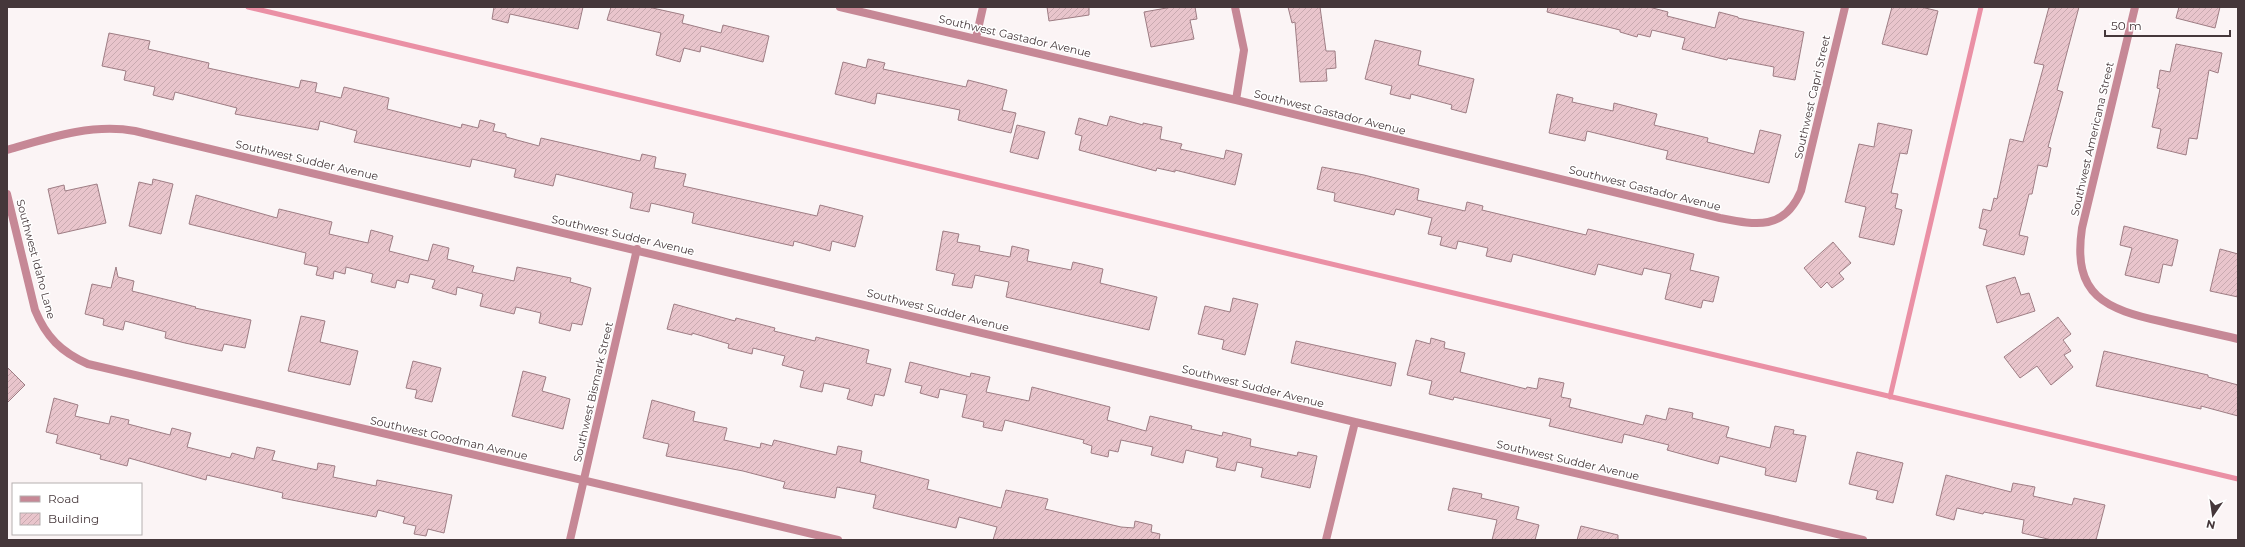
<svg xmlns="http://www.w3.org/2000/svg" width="2245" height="547" viewBox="0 0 2245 547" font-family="Montserrat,sans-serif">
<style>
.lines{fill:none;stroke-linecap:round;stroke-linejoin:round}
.stream{stroke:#ea90a5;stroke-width:5}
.building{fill:url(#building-hatch);stroke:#9e7d84}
.minor{stroke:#c68896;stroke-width:8}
.labels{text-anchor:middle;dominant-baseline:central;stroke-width:3;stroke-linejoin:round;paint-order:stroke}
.street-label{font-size:11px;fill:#45373a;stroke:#fff}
</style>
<defs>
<pattern id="building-hatch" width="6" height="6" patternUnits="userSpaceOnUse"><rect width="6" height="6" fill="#e9c5cc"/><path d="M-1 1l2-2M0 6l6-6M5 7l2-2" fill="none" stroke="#c9aab0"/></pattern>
</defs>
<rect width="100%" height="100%" fill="#fbf4f5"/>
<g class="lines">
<!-- stream -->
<path class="stream" d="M 248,7 L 2238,479
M 1890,397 L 1981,7"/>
</g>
<!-- building -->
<path class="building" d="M 494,7 L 583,7 L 578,29 L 510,14 L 508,23 L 492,19 Z
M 611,7 L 648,7 L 684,15 L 682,23 L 721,33 L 723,25 L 769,36 L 763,62 L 701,46 L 700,52 L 684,48 L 680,62 L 656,55 L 661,33 L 607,20 Z
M 1047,7 L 1089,7 L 1089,15 L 1049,21 Z
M 1172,7 L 1195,7 L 1197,19 L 1190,20 L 1194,39 L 1151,47 L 1144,12 Z
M 1288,7 L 1320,7 L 1326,51 L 1335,51 L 1336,68 L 1326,69 L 1327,81 L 1300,82 L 1295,22 L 1292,23 Z
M 1548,7 L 1649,7 L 1668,12 L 1667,16 L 1715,28 L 1719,12 L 1738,17 L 1738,18 L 1804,32 L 1795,80 L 1773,76 L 1774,67 L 1728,58 L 1727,60 L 1682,49 L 1685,38 L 1652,30 L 1650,37 L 1638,34 L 1637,37 L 1620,32 L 1620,30 L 1547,12 Z
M 1892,7 L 1921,7 L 1938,11 L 1927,55 L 1882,44 Z
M 2049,7 L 2079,7 L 2057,90 L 2063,92 L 2048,147 L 2051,148 L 2047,167 L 2038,165 L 2032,194 L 2029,194 L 2019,235 L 2028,237 L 2024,255 L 1983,245 L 1987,230 L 1979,228 L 1983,209 L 1991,211 L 1994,198 L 1997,199 L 2010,139 L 2023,142 L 2044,65 L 2034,63 Z
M 2179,7 L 2220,7 L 2215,28 L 2176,18 Z
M 109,33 L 150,41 L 148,49 L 209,63 L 208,68 L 299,88 L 301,80 L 317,83 L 315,92 L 341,98 L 344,87 L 389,98 L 387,109 L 461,128 L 462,124 L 478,128 L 480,120 L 495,124 L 493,131 L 506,134 L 506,137 L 539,146 L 541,138 L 640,161 L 642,154 L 656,157 L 654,168 L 686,174 L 683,186 L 817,216 L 820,205 L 863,216 L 855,247 L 832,241 L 830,251 L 794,241 L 793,246 L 692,223 L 694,213 L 651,203 L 649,212 L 630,208 L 633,193 L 556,174 L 553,186 L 514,177 L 516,169 L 472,159 L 470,167 L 354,142 L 357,131 L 320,121 L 318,130 L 235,114 L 237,108 L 175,92 L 173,100 L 153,95 L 155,87 L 124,80 L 126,71 L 102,66 Z
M 1375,40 L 1421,51 L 1418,65 L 1474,79 L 1466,113 L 1451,109 L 1452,105 L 1411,94 L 1410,99 L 1390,94 L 1392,86 L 1365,79 Z
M 2176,44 L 2222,53 L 2218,73 L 2209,70 L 2197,139 L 2189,138 L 2186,155 L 2157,148 L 2161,129 L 2152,127 L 2160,89 L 2157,88 L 2160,70 L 2170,72 Z
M 868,59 L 885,63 L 883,69 L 966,87 L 968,80 L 1007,90 L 1002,110 L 1016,113 L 1011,133 L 958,120 L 960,110 L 877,93 L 875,104 L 835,94 L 843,62 L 866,68 Z
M 1557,94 L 1573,98 L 1572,102 L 1613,111 L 1614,103 L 1657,114 L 1654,125 L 1708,138 L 1707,142 L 1754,154 L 1760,130 L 1781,135 L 1769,183 L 1666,159 L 1668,151 L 1587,131 L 1585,141 L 1549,133 Z
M 1110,116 L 1143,125 L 1143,123 L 1162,127 L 1160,139 L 1182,144 L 1180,149 L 1224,159 L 1226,150 L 1242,154 L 1235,185 L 1175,170 L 1175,172 L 1157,168 L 1156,171 L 1079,150 L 1082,136 L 1075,134 L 1079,118 L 1107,126 Z
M 1878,123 L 1912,130 L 1907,154 L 1900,153 L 1891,193 L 1898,194 L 1895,208 L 1902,210 L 1894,245 L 1859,237 L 1866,207 L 1845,202 L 1859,144 L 1874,147 Z
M 1017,125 L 1045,132 L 1038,159 L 1010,152 Z
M 1322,167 L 1364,175 L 1419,189 L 1417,200 L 1465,211 L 1467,202 L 1483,206 L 1482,210 L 1586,235 L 1588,229 L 1694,254 L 1690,270 L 1719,277 L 1713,302 L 1703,300 L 1701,308 L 1665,299 L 1671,274 L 1644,268 L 1642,275 L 1598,264 L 1595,275 L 1513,254 L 1511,262 L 1486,256 L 1488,248 L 1458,241 L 1456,249 L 1440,245 L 1442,237 L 1428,234 L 1432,218 L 1396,209 L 1394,215 L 1334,201 L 1335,193 L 1317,189 Z
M 153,179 L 173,184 L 161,234 L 129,226 L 139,182 L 152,185 Z
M 97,184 L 106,223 L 58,234 L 48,189 L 64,185 L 65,191 Z
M 196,195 L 277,218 L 279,209 L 332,222 L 329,234 L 368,243 L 371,230 L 393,236 L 389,251 L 428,261 L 433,244 L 449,248 L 447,259 L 474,266 L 472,272 L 514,281 L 517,267 L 571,278 L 570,282 L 591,288 L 582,325 L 572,323 L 570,331 L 539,323 L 541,313 L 516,307 L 514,314 L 480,306 L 483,294 L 457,287 L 456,295 L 432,288 L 435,280 L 410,274 L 408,283 L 397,280 L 395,288 L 371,282 L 373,274 L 346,267 L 345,274 L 334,271 L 333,279 L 316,275 L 318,267 L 304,264 L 306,253 L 189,224 Z
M 2124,226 L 2178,240 L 2172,266 L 2163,264 L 2159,283 L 2125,275 L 2132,248 L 2120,245 Z
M 943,231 L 959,234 L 957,242 L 980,246 L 979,251 L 1010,257 L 1012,246 L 1029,250 L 1027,261 L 1071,270 L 1073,262 L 1103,269 L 1100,283 L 1157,297 L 1149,330 L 1006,297 L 1009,282 L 975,275 L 972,288 L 952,285 L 955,274 L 936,270 Z
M 1833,242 L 1851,263 L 1839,273 L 1844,279 L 1832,288 L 1827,282 L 1821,288 L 1804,268 Z
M 2220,249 L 2238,254 L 2238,297 L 2210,291 Z
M 116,267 L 118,277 L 134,281 L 132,291 L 196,307 L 195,308 L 251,320 L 245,348 L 224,344 L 222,351 L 185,343 L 165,338 L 166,332 L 125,321 L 123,330 L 103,325 L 104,319 L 85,314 L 92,284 L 111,288 Z
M 2015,277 L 2021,295 L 2029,293 L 2035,311 L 1997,323 L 1986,286 Z
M 1233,298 L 1258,304 L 1245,355 L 1222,349 L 1224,340 L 1198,334 L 1205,306 L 1230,312 Z
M 674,304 L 735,321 L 736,318 L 775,328 L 774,331 L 815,341 L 816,337 L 869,350 L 866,363 L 891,369 L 884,396 L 875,394 L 872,406 L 847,399 L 850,389 L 824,383 L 822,392 L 800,387 L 804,371 L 782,365 L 785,356 L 753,348 L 752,354 L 728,348 L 729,344 L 692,333 L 692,335 L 667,329 Z
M 301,316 L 325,321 L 320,342 L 358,351 L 350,385 L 288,371 Z
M 2058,317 L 2071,334 L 2063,340 L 2071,351 L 2064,355 L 2073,367 L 2051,385 L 2037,366 L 2020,378 L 2004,357 Z
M 1431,338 L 1445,342 L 1444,348 L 1465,353 L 1460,372 L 1526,389 L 1527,387 L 1537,389 L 1539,378 L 1564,383 L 1561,397 L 1571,399 L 1569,407 L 1643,425 L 1646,415 L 1666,420 L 1669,408 L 1693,413 L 1692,418 L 1729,427 L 1726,437 L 1770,448 L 1775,426 L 1794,430 L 1793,434 L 1806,436 L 1796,482 L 1765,475 L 1766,468 L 1720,456 L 1718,464 L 1667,450 L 1669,445 L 1624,434 L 1622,443 L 1549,426 L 1551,419 L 1454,397 L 1453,400 L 1429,394 L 1432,381 L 1407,375 L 1416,340 L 1430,344 Z
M 1296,341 L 1396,363 L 1391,386 L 1291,363 Z
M 2104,351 L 2208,375 L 2208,377 L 2238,385 L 2238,416 L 2201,406 L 2201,409 L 2096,386 Z
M 413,361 L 441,368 L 432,402 L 415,398 L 417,390 L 406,388 Z
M 910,362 L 970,377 L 971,373 L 990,377 L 986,392 L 1029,401 L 1032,387 L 1110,407 L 1107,420 L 1146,431 L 1150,416 L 1192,426 L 1191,429 L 1222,436 L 1223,432 L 1251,439 L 1250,446 L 1297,456 L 1298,452 L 1317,456 L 1310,488 L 1261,477 L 1263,468 L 1237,462 L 1235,471 L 1216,467 L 1218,458 L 1186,450 L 1183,463 L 1151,455 L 1153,447 L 1121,440 L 1118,452 L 1109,450 L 1108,457 L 1091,453 L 1092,446 L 1083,443 L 1084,440 L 1005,420 L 1002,431 L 983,427 L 984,422 L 962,417 L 967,395 L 940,389 L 938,398 L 920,393 L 922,386 L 905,382 Z
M 7,367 L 25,385 L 7,403 Z
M 523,371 L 546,377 L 542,391 L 570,399 L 563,429 L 512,416 Z
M 54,398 L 78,405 L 75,416 L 109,424 L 111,416 L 129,420 L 128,424 L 170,435 L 172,428 L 191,433 L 187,447 L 230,458 L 232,453 L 254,459 L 257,447 L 275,451 L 272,460 L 317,470 L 318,463 L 335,466 L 333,477 L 376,486 L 377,480 L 452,495 L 444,533 L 428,529 L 426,536 L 414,534 L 416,526 L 403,523 L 405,517 L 378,510 L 376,517 L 282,498 L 283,493 L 207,475 L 206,480 L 129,458 L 127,466 L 100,459 L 101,455 L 56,443 L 58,435 L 46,432 Z
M 652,400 L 695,412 L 693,421 L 727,428 L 724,440 L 760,448 L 761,443 L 772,446 L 774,440 L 836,455 L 838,446 L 862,451 L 860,462 L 929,480 L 927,489 L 1001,508 L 1006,490 L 1048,499 L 1045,509 L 1121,527 L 1134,528 L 1135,521 L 1152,525 L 1151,532 L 1160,534 L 1159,540 L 993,540 L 997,527 L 959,517 L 956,528 L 873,508 L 876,495 L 837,487 L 835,498 L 783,488 L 785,482 L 743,471 L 666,456 L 669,444 L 643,438 Z
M 1857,452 L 1903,463 L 1893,503 L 1876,499 L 1878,491 L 1849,484 Z
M 1946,475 L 2011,492 L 2013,483 L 2035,487 L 2033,496 L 2072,505 L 2074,498 L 2105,505 L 2096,540 L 2052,540 L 2022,533 L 2024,520 L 1984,512 L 1983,514 L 1957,508 L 1954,520 L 1936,515 Z
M 1453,488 L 1482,494 L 1481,498 L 1519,507 L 1516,519 L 1539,525 L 1535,540 L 1492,540 L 1497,520 L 1448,510 Z
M 1581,526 L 1618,535 L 1618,540 L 1577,540 Z"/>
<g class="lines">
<!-- minor -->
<path class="minor" d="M 840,7 L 1236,100 L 1720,218 C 1756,225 1784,231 1801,191 L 1845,7
M 1235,7 L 1244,50 L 1236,100
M 2135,7 L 2082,228 C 2072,296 2105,309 2164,322 C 2189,328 2213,333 2238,339
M 976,38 L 983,7
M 7,150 C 48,138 92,123 135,131 L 1355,422 L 1863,540
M 7,194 L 35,310 C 46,337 61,352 88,364 L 838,540
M 570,540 L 637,249
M 1326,540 L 1355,422"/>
</g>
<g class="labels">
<!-- street labels -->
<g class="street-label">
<text transform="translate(1015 36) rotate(13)">Southwest Gastador Avenue</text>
<text transform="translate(1812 97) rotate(-77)">Southwest Capri Street</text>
<text transform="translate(1330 112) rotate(14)">Southwest Gastador Avenue</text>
<text transform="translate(2092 139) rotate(-77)">Southwest Americana Street</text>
<text transform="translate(307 160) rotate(13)">Southwest Sudder Avenue</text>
<text transform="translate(1645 188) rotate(14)">Southwest Gastador Avenue</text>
<text transform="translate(623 235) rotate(13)">Southwest Sudder Avenue</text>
<text transform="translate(36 259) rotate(75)">Southwest Idaho Lane</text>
<text transform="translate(938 310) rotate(14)">Southwest Sudder Avenue</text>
<text transform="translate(1253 386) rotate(14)">Southwest Sudder Avenue</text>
<text transform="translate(593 392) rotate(-77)">Southwest Bismark Street</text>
<text transform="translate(449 438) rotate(13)">Southwest Goodman Avenue</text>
<text transform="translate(1568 460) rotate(13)">Southwest Sudder Avenue</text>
</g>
</g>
<!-- border -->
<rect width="2245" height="547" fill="none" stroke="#45373a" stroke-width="16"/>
<!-- legend -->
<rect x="12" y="483" width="130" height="52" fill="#ffffff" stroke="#b5afb0"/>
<rect x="20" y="496" width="20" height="6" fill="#c68896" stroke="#b5afb0"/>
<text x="48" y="503" font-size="12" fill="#45373a">Road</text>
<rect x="20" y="513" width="20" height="12" fill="url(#building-hatch)" stroke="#b5afb0"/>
<text x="48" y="523" font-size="12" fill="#45373a">Building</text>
<!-- north arrow -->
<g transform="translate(2213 515) rotate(193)" stroke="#ffffff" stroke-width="3" paint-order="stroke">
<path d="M0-3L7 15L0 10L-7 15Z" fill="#45373a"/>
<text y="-6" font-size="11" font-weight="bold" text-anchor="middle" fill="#45373a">N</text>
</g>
<!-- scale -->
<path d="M2105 30v6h125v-6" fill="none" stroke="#45373a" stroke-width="2"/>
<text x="2111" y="30" font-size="12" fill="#45373a" stroke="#ffffff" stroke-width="3" paint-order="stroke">50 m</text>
</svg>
